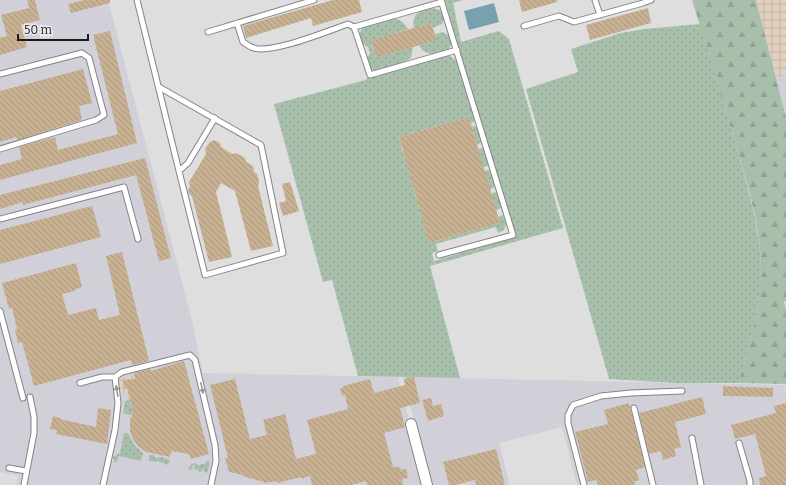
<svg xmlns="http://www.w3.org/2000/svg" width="786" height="485" viewBox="0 0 786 485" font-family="Bitter,serif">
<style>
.built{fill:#d1d0d9}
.industrial{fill:url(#industrial-grid)}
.grass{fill:url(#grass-dots)}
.forest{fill:url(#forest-firs)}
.water{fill:#77a1af}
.building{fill:url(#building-back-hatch)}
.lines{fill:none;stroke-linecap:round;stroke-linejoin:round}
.service-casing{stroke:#848385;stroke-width:7}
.minor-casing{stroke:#848385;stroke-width:12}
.service{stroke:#fff;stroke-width:5}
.minor{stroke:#fff;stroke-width:10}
.oneway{fill:#989898}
</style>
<defs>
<pattern id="industrial-grid" width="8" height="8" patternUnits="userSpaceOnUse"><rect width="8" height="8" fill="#e2d1c0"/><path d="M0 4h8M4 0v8" fill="none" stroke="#c1b3a4"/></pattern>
<pattern id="grass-dots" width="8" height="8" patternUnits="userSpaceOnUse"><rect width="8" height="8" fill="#a8bfac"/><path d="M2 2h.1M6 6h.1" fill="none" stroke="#90a493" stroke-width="1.8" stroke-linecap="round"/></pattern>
<pattern id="forest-firs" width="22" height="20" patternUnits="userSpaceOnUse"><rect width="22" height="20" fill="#a8bfac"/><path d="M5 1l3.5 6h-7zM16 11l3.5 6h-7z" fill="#90a493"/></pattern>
<pattern id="building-back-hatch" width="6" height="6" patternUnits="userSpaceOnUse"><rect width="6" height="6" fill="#c8b192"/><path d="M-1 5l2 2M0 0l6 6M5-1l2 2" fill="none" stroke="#ab987d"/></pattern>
</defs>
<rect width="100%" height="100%" fill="#dededf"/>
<!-- built -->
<path class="built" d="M 0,0 L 108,0 L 191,316 L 203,373 L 398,377 L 426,485 L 16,485 L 18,476 L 0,472 Z
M 786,75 L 786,117 L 776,77 Z
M 403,377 L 786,385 L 786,485 L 577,485 L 562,427 L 499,443 L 510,485 L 430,485 Z"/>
<!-- industrial -->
<path class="industrial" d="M 756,0 L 786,0 L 786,75 L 776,77 Z
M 133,376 L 136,390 L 118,394 L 116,383 L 119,379 Z"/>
<!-- grass -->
<path class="grass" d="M 445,0 L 463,0 L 453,3 L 461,42 L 499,31 L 509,39 L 563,228 L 430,266 L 460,378 L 358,376 L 332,280 L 323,282 L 274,104 L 366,80 L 367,78 L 443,56 L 450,56 L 458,62 L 475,121 L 471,123 L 469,117 L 399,137 L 403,154 L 474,134 L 472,126 L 478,127 L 482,142 L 477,145 L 475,139 L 406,160 L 410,176 L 480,156 L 478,149 L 483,148 L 485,150 L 489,164 L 487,166 L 483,167 L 481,161 L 412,182 L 416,199 L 486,178 L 484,171 L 488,170 L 491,171 L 495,185 L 495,187 L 490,189 L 488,183 L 418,204 L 423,221 L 495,192 L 498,194 L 502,207 L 501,208 L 429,243 L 499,223 L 498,217 L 503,215 L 506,224 L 504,230 L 498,233 L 496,227 L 436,244 L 438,251 L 432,253 L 434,261 L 515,237 Z
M 428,8 C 435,8 441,9 445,16 L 442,24 L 433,28 L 431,23 L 414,28 C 412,16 417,11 428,8 Z
M 394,18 C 401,20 405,23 408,29 L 371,41 L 376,58 L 413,47 L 411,57 C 407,63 380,72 373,70 C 369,69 368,65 366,60 L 370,53 L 368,47 C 360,44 357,34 363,27 Z
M 700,24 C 714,72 729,119 742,167 C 751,200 760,233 761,267 C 761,305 749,347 739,383 L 677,383 L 609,379 L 526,89 L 578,72 L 571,49 L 621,33 L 644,29 Z
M 443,32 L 450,36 L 452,42 L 449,49 C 439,54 425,58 419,45 L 436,40 L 435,34 Z
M 129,399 L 133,412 L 131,415 L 123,413 L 125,401 Z
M 124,433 L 128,433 L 135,446 L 143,453 L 141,461 L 119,456 L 117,462 L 115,463 L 113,457 L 120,453 Z
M 149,455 L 154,455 L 155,458 L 161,457 L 170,460 L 169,463 L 166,465 L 162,462 L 160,463 L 159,461 L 155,462 L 153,461 L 149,461 Z
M 208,460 L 210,463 L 207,473 L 204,472 L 203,468 L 201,472 L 199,472 L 198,469 L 194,470 L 195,465 L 193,465 L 192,469 L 190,470 L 188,468 L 192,464 L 195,463 L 199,466 L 201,464 L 205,464 Z"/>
<!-- forest -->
<path class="forest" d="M 692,0 L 756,0 L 786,117 L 786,301 L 784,302 L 786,309 L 786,384 L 739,383 C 749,346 760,308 761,270 C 761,227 747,183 735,142 C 721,95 707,47 692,0 Z"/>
<!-- water -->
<path class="water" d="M 494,3 L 499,22 L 469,30 L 464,11 Z"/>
<!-- building -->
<path class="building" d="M 27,0 L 35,0 L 40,20 L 21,25 L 27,47 L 0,55 L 0,38 L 7,36 L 1,15 L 29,8 Z
M 85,0 L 110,0 L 110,3 L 71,13 L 68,4 Z
M 333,0 L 359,0 L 362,12 L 313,26 L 311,18 L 246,38 L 243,26 Z
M 519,0 L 557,0 L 557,2 L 522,12 Z
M 648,8 L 651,23 L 590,40 L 586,25 Z
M 431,23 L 437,40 L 376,58 L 371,40 Z
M 110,31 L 137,143 L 0,180 L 0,165 L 22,159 L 19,147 L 55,137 L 58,150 L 118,134 L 93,35 Z
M 83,69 L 92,103 L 79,106 L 82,120 L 17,140 L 17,137 L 0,142 L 0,91 Z
M 469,117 L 500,223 L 429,243 L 399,137 Z
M 214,140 L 220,143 L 221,147 L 232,154 L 236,153 L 245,158 L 246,162 L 253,166 L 254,172 L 257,174 L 259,181 L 258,186 L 273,246 L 251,251 L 235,191 L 221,183 L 216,192 L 232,257 L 209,262 L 192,196 L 189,194 L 188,190 L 190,186 L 189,182 L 206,154 L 205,149 L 210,142 Z
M 145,158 L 171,258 L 159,261 L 136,175 L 23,205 L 23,202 L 0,209 L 0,195 Z
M 290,182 L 299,211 L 283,216 L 279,203 L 286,201 L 282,184 Z
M 92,206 L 101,237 L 0,264 L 0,230 Z
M 122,252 L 149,361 L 132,365 L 131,360 L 34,386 L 22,342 L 18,343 L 15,330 L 17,329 L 12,308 L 9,309 L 2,283 L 76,263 L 82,287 L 74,290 L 75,291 L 62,294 L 68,315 L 96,308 L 99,320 L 120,315 L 106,256 Z
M 184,361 L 209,454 L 191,459 L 189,454 L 171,451 L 170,457 L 146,452 L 138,446 L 133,439 L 130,431 L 130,420 L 133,412 L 127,388 L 125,389 L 123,381 L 135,379 L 134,373 L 150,369 L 151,371 Z
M 414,377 L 420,403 L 400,408 L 405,427 L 384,433 L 393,467 L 400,467 L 401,470 L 406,469 L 408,478 L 402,479 L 403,485 L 367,485 L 366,481 L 351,485 L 312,485 L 310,476 L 301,479 L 301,477 L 278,483 L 277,481 L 265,483 L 264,482 L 242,476 L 243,475 L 229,472 L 225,458 L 228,458 L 210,385 L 235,379 L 250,439 L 267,435 L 263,420 L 285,414 L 296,459 L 316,454 L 307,420 L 348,409 L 345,395 L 342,396 L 340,389 L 343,388 L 343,386 L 370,379 L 374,393 L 405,385 L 404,380 L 406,379 L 405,378 Z
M 723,386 L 773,388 L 773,397 L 723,396 Z
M 702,397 L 706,414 L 675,422 L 681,447 L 674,449 L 676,456 L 663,460 L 661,451 L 649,454 L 639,413 Z
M 431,398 L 433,406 L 441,404 L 444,416 L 428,421 L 422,400 Z
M 629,403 L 645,467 L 636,470 L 639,480 L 634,482 L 635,485 L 598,485 L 596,480 L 588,482 L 575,432 L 608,424 L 604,410 Z
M 786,403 L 786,485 L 760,485 L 759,478 L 766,476 L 755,434 L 735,439 L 731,425 L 776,413 L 774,406 Z
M 98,408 L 111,410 L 107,444 L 56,434 L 57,430 L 50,429 L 53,416 L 60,418 L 60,419 L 96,427 Z
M 496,449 L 505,485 L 476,485 L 475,480 L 455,485 L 449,485 L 443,462 Z"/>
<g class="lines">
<!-- service casing -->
<g class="service-casing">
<path id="service" d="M 137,0 L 179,171 L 188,163 L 215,118
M 595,0 L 600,15
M 442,2 L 354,27 L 370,75 L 457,50
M 237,23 L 243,42 C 246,44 250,47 254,48 C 272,54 328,31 348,24 L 354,27
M 524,26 L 559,16 L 574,22 L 643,3 L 651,0
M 208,32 L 314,0
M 0,74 L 82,53 L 89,58 L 104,115 L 96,120 L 0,149
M 159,87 L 261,145 L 283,253 L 205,275 L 179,171
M 0,219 L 124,187 L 138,239
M 439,255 L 513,235 L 441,0
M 0,311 L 23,398
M 80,383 L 102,377 L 115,377
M 634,408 L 653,485
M 692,438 L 701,485
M 739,443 L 750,481 L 750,485
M 9,468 L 26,471
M 24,485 L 34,433 L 34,417 L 30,397
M 103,485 L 115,430 L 118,403 L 115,377 L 122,372 L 190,355 L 195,360 L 215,445 L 216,461 L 211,485
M 584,485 L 568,423 L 568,415 L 573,405 L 601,396 L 631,393 L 682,391"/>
</g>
<!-- minor casing -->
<g class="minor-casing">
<path id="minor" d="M 411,424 L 427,485"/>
</g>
<!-- service -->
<use href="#service" class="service"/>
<!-- minor -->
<use href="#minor" class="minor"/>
</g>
<!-- one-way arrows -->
<defs><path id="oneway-solid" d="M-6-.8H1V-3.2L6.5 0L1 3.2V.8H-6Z"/></defs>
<g class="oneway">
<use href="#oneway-solid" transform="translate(202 388) rotate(77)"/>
<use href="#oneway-solid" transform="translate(117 391) rotate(-99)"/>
</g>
<!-- scale -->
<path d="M18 34v6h70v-6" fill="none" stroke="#1a1a1a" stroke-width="2"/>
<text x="24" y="34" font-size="12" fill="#1a1a1a" stroke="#ebebec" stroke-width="3" paint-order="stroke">50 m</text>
</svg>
